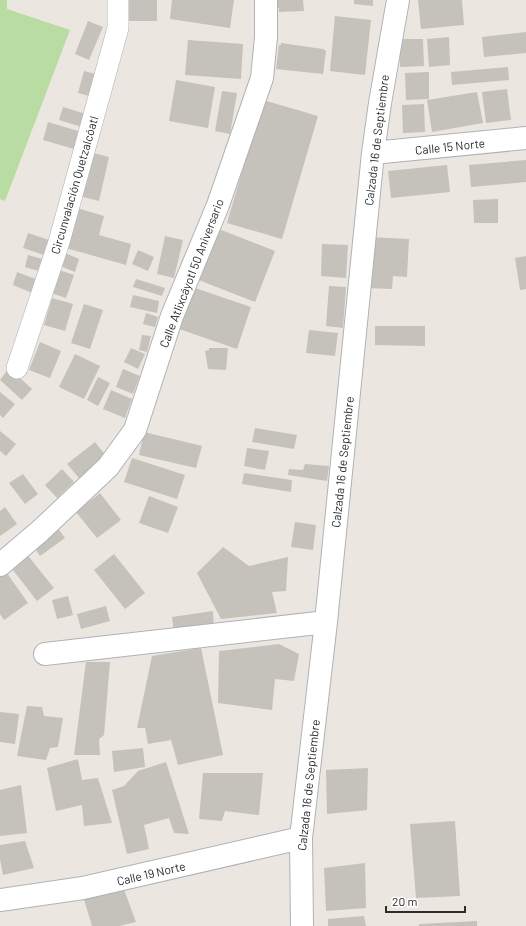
<svg xmlns="http://www.w3.org/2000/svg" width="526" height="926" viewBox="0 0 526 926" font-family="Barlow,sans-serif">
<style>
.green{fill:#b9dca3}
.building{fill:#c5c1bb}
.lines{fill:none;stroke-linecap:round;stroke-linejoin:round}
.pedestrian-casing{stroke:#b0b2ba;stroke-width:22}
.minor-casing{stroke:#b0b2ba;stroke-width:24}
.pedestrian{stroke:#fff;stroke-width:21}
.minor{stroke:#fff;stroke-width:22}
.labels{text-anchor:middle;dominant-baseline:central;stroke-width:3;stroke-linejoin:round;paint-order:stroke}
.street-label{font-size:12px;fill:#2c2c2c;stroke:#fff}
</style>
<rect width="100%" height="100%" fill="#ece6e0"/>
<!-- green -->
<path class="green" d="M 0,0 L 7,0 L 7,9 L 70,30 L 5,201 L 0,199 Z"/>
<!-- building -->
<path class="building" d="M 124,0 L 157,0 L 157,21 L 125,21 Z
M 172,0 L 234,0 L 230,28 L 170,19 Z
M 274,0 L 303,0 L 304,11 L 279,12 L 279,8 L 273,8 Z
M 354,0 L 373,0 L 373,6 L 354,4 Z
M 418,0 L 462,0 L 464,25 L 421,29 Z
M 335,16 L 371,20 L 365,75 L 330,71 Z
M 88,21 L 103,27 L 89,60 L 75,54 Z
M 526,32 L 526,53 L 484,57 L 482,37 Z
M 449,37 L 450,65 L 429,67 L 427,39 Z
M 400,39 L 423,39 L 424,66 L 400,67 Z
M 188,40 L 243,44 L 241,79 L 185,75 Z
M 281,43 L 323,49 L 326,51 L 323,74 L 276,69 L 279,45 L 281,45 Z
M 508,67 L 509,80 L 452,85 L 451,72 Z
M 84,71 L 99,75 L 93,97 L 78,93 Z
M 429,72 L 429,99 L 406,100 L 405,73 Z
M 176,80 L 215,87 L 208,128 L 169,121 Z
M 507,89 L 511,120 L 486,123 L 482,92 Z
M 222,91 L 237,93 L 230,134 L 215,131 Z
M 477,92 L 483,123 L 432,132 L 427,100 Z
M 263,100 L 318,116 L 282,239 L 227,223 Z
M 424,104 L 425,132 L 403,133 L 402,105 Z
M 63,107 L 86,114 L 82,127 L 59,120 Z
M 48,122 L 78,131 L 74,149 L 43,140 Z
M 89,152 L 109,157 L 99,201 L 79,196 Z
M 526,160 L 526,182 L 471,187 L 469,165 Z
M 447,165 L 450,192 L 391,198 L 388,171 Z
M 498,199 L 498,223 L 474,223 L 473,200 Z
M 77,208 L 104,216 L 99,235 L 131,244 L 126,265 L 66,248 Z
M 216,228 L 275,251 L 255,302 L 196,279 Z
M 28,233 L 52,241 L 47,256 L 23,248 Z
M 165,236 L 183,240 L 174,278 L 157,274 Z
M 370,237 L 409,239 L 407,277 L 393,276 L 392,289 L 367,288 Z
M 322,244 L 348,245 L 346,278 L 321,276 Z
M 138,250 L 154,257 L 148,271 L 132,264 Z
M 65,253 L 79,259 L 75,272 L 60,266 Z
M 28,255 L 46,260 L 42,272 L 25,267 Z
M 526,256 L 526,289 L 520,290 L 515,258 Z
M 59,270 L 74,275 L 66,298 L 51,293 Z
M 17,272 L 38,280 L 32,293 L 13,285 Z
M 136,279 L 165,288 L 162,296 L 133,287 Z
M 329,286 L 346,287 L 343,328 L 326,326 Z
M 192,287 L 251,307 L 237,349 L 179,329 Z
M 133,295 L 159,301 L 157,313 L 130,307 Z
M 52,298 L 73,304 L 65,331 L 44,325 Z
M 84,304 L 103,310 L 90,349 L 71,343 Z
M 146,313 L 158,317 L 155,327 L 143,324 Z
M 375,326 L 425,326 L 425,346 L 375,345 Z
M 309,330 L 338,333 L 335,356 L 306,353 Z
M 142,335 L 151,336 L 147,352 L 139,350 Z
M 40,342 L 61,351 L 50,378 L 29,370 Z
M 131,348 L 145,354 L 138,369 L 124,362 Z
M 209,348 L 228,348 L 226,370 L 208,369 L 205,351 L 209,350 Z
M 75,354 L 100,366 L 84,399 L 59,387 Z
M 9,368 L 32,389 L 22,400 L 0,380 Z
M 123,369 L 140,376 L 133,394 L 116,387 Z
M 98,377 L 110,383 L 98,406 L 87,400 Z
M 111,390 L 132,399 L 125,418 L 103,409 Z
M 0,392 L 15,404 L 3,418 L 0,415 Z
M 255,428 L 297,435 L 294,449 L 252,442 Z
M 0,431 L 16,444 L 6,456 L 0,451 Z
M 144,432 L 202,446 L 196,468 L 139,455 Z
M 95,442 L 107,457 L 79,478 L 67,464 Z
M 247,448 L 269,451 L 265,470 L 244,466 Z
M 132,458 L 185,475 L 177,499 L 124,482 Z
M 305,464 L 329,466 L 327,481 L 288,475 L 289,469 L 303,470 Z
M 62,469 L 74,482 L 57,498 L 45,485 Z
M 244,473 L 292,480 L 291,492 L 242,484 Z
M 23,474 L 38,494 L 25,504 L 9,483 Z
M 100,493 L 121,520 L 97,538 L 76,512 Z
M 149,496 L 178,507 L 168,533 L 139,523 Z
M 5,507 L 17,524 L 0,536 L 0,511 Z
M 295,522 L 316,525 L 313,550 L 291,547 Z
M 57,527 L 65,538 L 40,556 L 32,544 Z
M 223,547 L 249,566 L 288,557 L 286,591 L 272,592 L 277,613 L 221,619 L 197,573 Z
M 25,552 L 54,588 L 37,601 L 9,565 Z
M 114,554 L 145,593 L 125,609 L 94,570 Z
M 4,569 L 28,603 L 4,620 L 0,614 L 0,572 Z
M 68,596 L 73,615 L 57,619 L 52,600 Z
M 106,606 L 110,621 L 81,629 L 77,614 Z
M 213,611 L 214,630 L 174,634 L 172,617 Z
M 279,644 L 299,654 L 294,681 L 275,679 L 272,710 L 218,703 L 219,651 Z
M 201,648 L 223,755 L 178,765 L 171,740 L 148,744 L 145,728 L 137,728 L 152,656 Z
M 86,662 L 110,662 L 104,735 L 99,739 L 100,755 L 74,755 Z
M 27,706 L 42,707 L 44,716 L 63,718 L 58,747 L 50,748 L 46,760 L 17,756 Z
M 0,712 L 19,714 L 15,744 L 0,742 Z
M 143,748 L 145,767 L 114,772 L 112,751 Z
M 78,759 L 82,780 L 98,778 L 112,823 L 84,826 L 82,805 L 56,811 L 47,768 Z
M 166,762 L 189,834 L 174,833 L 169,818 L 144,825 L 149,849 L 127,854 L 112,790 L 124,786 L 138,771 Z
M 368,768 L 367,810 L 327,814 L 326,770 Z
M 203,773 L 263,773 L 259,815 L 225,811 L 222,821 L 199,819 Z
M 21,785 L 27,833 L 0,836 L 0,790 Z
M 455,821 L 460,896 L 416,898 L 410,824 Z
M 25,841 L 34,868 L 3,875 L 0,859 L 0,845 Z
M 365,863 L 366,908 L 326,911 L 324,868 Z
M 122,884 L 136,922 L 119,926 L 92,926 L 83,896 Z
M 364,916 L 366,926 L 328,926 L 328,919 Z
M 477,921 L 477,926 L 419,926 L 419,924 Z"/>
<g class="lines">
<!-- pedestrian casing -->
<g class="pedestrian-casing">
<path id="pedestrian" d="M 17,368 L 59,242 L 118,28 L 118,0"/>
</g>
<!-- minor casing -->
<g class="minor-casing">
<path id="minor" d="M 373,153 L 526,138
M 0,565 L 40,531 L 108,467 L 135,430 L 172,316 L 218,205 L 262,78 L 266,37 L 266,0
M 45,654 L 326,622
M 0,900 L 83,888 L 301,838
M 302,926 L 301,838 L 326,622 L 373,153 L 380,103 L 398,0"/>
</g>
<!-- pedestrian -->
<use href="#pedestrian" class="pedestrian"/>
<!-- minor -->
<use href="#minor" class="minor"/>
</g>
<g class="labels">
<!-- street labels -->
<g class="street-label">
<text transform="translate(376 140) rotate(-83)">Calzada 16 de Septiembre</text>
<text transform="translate(450 146) rotate(-6)">Calle 15 Norte</text>
<text transform="translate(74 185) rotate(-74)">Circunvalación Quetzalcóatl</text>
<text transform="translate(191 273) rotate(-69)">Calle Atlixcáyotl 50 Aniversario</text>
<text transform="translate(342 462) rotate(-84)">Calzada 16 de Septiembre</text>
<text transform="translate(308 785) rotate(-84)">Calzada 16 de Septiembre</text>
<text transform="translate(151 873) rotate(-13)">Calle 19 Norte</text>
</g>
</g>
<!-- scale -->
<path d="M386 906v6h79v-6" fill="none" stroke="#2c2c2c" stroke-width="2"/>
<text x="392" y="906" font-size="12" fill="#2c2c2c" stroke="#ffffff" stroke-width="3" paint-order="stroke">20 m</text>
</svg>
